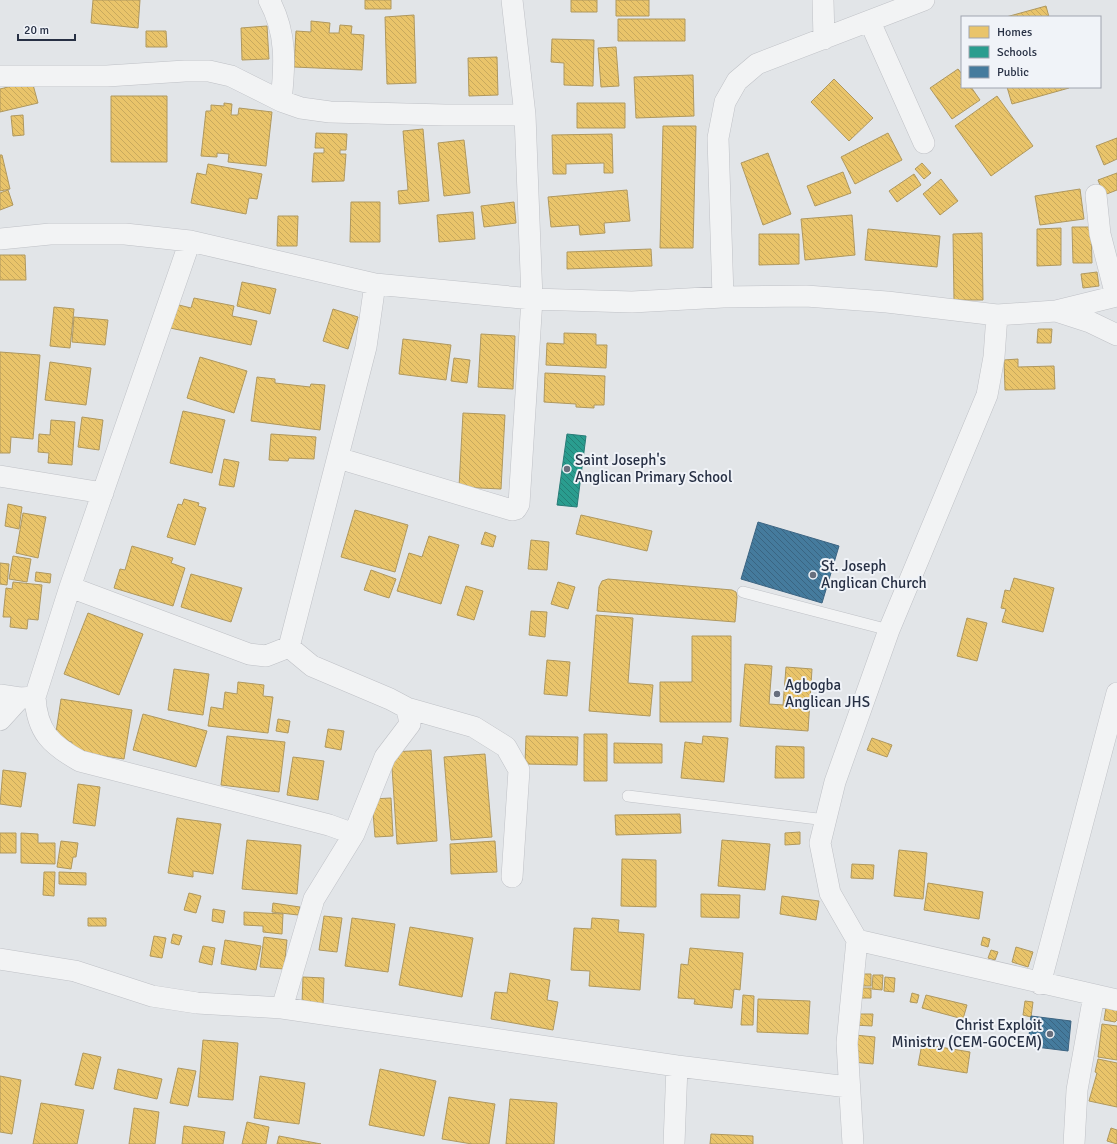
<svg xmlns="http://www.w3.org/2000/svg" width="1117" height="1144" viewBox="0 0 1117 1144" font-family="Signika,sans-serif">
<style>
.homes{fill:url(#homes-back-hatch);stroke:#af985f}
.schools{fill:url(#schools-back-hatch);stroke:#297c78}
.public{fill:url(#public-back-hatch);stroke:#3c6482}
.lines{fill:none;stroke-linecap:round;stroke-linejoin:round}
.lane-casing{stroke:#bfc1c6;stroke-width:12}
.street-casing{stroke:#bfc1c6;stroke-width:22}
.lane{stroke:#f2f3f4;stroke-width:11}
.street{stroke:#f2f3f4;stroke-width:21}
.poi-dot{fill:#686f7d;stroke:#f0f3f8;stroke-width:1.5}
.labels{text-anchor:middle;dominant-baseline:central;stroke-width:4;stroke-linejoin:round;paint-order:stroke}
.poi-label{font-size:15px;fill:#273044;stroke:#f0f3f8;text-anchor:start}
</style>
<defs>
<pattern id="homes-back-hatch" width="6" height="6" patternUnits="userSpaceOnUse"><rect width="6" height="6" fill="#e9c46a"/><path d="M-1 5l2 2M0 0l6 6M5-1l2 2" fill="none" stroke="#c8a95d"/></pattern>
<pattern id="schools-back-hatch" width="6" height="6" patternUnits="userSpaceOnUse"><rect width="6" height="6" fill="#2a9d8f"/><path d="M-1 5l2 2M0 0l6 6M5-1l2 2" fill="none" stroke="#248076"/></pattern>
<pattern id="public-back-hatch" width="6" height="6" patternUnits="userSpaceOnUse"><rect width="6" height="6" fill="#457b9d"/><path d="M-1 5l2 2M0 0l6 6M5-1l2 2" fill="none" stroke="#3a6582"/></pattern>
</defs>
<rect width="100%" height="100%" fill="#e2e5e8"/>
<!-- homes -->
<path class="homes" d="M 93,0 L 140,0 L 138,28 L 91,23 Z
M 365,0 L 391,0 L 391,9 L 365,9 Z
M 571,0 L 597,0 L 597,12 L 571,12 Z
M 616,0 L 649,0 L 649,16 L 616,16 Z
M 1046,6 L 1049,17 L 1006,17 Z
M 414,15 L 416,83 L 387,84 L 385,17 Z
M 618,19 L 685,19 L 685,41 L 618,41 Z
M 311,21 L 330,23 L 329,33 L 339,33 L 340,25 L 352,26 L 351,34 L 364,35 L 362,70 L 294,67 L 296,31 L 311,32 Z
M 267,26 L 269,59 L 242,60 L 241,28 Z
M 146,31 L 166,31 L 167,47 L 146,47 Z
M 552,39 L 594,40 L 593,86 L 564,85 L 564,63 L 551,62 Z
M 616,47 L 619,86 L 601,87 L 598,48 Z
M 497,57 L 498,95 L 469,96 L 468,58 Z
M 958,69 L 962,74 L 962,87 L 971,87 L 980,100 L 952,119 L 930,88 Z
M 693,75 L 694,116 L 636,118 L 634,77 Z
M 834,79 L 873,118 L 849,141 L 811,102 Z
M 32,81 L 38,103 L 0,112 L 0,89 Z
M 1007,87 L 1069,87 L 1069,88 L 1012,104 Z
M 111,96 L 167,96 L 167,162 L 111,162 Z
M 997,96 L 1033,146 L 991,176 L 955,126 Z
M 224,103 L 232,104 L 231,115 L 238,115 L 239,108 L 272,112 L 266,166 L 228,162 L 229,154 L 217,153 L 217,157 L 201,156 L 206,111 L 211,111 L 211,105 L 224,106 Z
M 577,103 L 625,103 L 625,128 L 577,128 Z
M 23,115 L 24,135 L 13,136 L 11,116 Z
M 663,126 L 696,126 L 693,248 L 660,248 Z
M 423,129 L 429,201 L 399,204 L 398,191 L 408,190 L 403,131 Z
M 316,133 L 347,134 L 346,150 L 340,150 L 340,154 L 346,154 L 344,181 L 312,182 L 314,153 L 324,153 L 324,148 L 315,148 Z
M 888,133 L 902,160 L 855,184 L 841,157 Z
M 612,134 L 613,173 L 604,173 L 604,163 L 566,164 L 566,174 L 553,174 L 552,135 Z
M 1117,138 L 1117,159 L 1104,165 L 1096,146 Z
M 464,140 L 470,193 L 444,196 L 438,143 Z
M 768,153 L 791,214 L 763,225 L 741,163 Z
M 0,155 L 2,155 L 10,189 L 0,191 Z
M 922,163 L 931,173 L 924,179 L 915,169 Z
M 208,164 L 262,174 L 257,199 L 249,198 L 246,214 L 191,203 L 197,173 L 206,175 Z
M 843,172 L 851,193 L 815,206 L 807,186 Z
M 1117,173 L 1117,190 L 1104,195 L 1098,180 Z
M 914,174 L 921,185 L 897,202 L 889,191 Z
M 941,179 L 958,201 L 940,215 L 923,194 Z
M 1080,189 L 1084,219 L 1040,225 L 1035,196 Z
M 8,190 L 13,205 L 0,210 L 0,193 Z
M 627,190 L 630,221 L 604,223 L 605,233 L 580,235 L 579,225 L 551,227 L 548,197 Z
M 351,202 L 380,202 L 380,242 L 350,242 Z
M 514,202 L 516,223 L 484,227 L 481,206 Z
M 473,212 L 475,239 L 439,242 L 437,215 Z
M 852,215 L 855,255 L 805,260 L 801,219 Z
M 278,216 L 298,216 L 297,246 L 277,246 Z
M 1072,227 L 1091,227 L 1092,263 L 1073,263 Z
M 1061,228 L 1061,265 L 1037,266 L 1037,229 Z
M 868,229 L 940,236 L 937,267 L 865,260 Z
M 982,233 L 983,300 L 954,300 L 953,234 Z
M 759,234 L 799,234 L 799,264 L 759,265 Z
M 651,249 L 652,266 L 567,269 L 567,252 Z
M 0,255 L 25,255 L 26,280 L 0,280 Z
M 1097,272 L 1099,286 L 1083,288 L 1081,274 Z
M 242,282 L 276,289 L 270,314 L 237,306 Z
M 194,298 L 234,306 L 232,316 L 257,321 L 251,345 L 170,328 L 175,304 L 191,308 Z
M 54,307 L 74,309 L 70,348 L 50,346 Z
M 333,309 L 358,317 L 348,349 L 323,341 Z
M 74,317 L 108,320 L 105,345 L 72,342 Z
M 1038,329 L 1052,329 L 1051,343 L 1037,343 Z
M 564,333 L 596,334 L 596,345 L 607,345 L 606,368 L 546,365 L 547,343 L 564,344 Z
M 481,334 L 515,336 L 513,389 L 478,387 Z
M 403,339 L 451,345 L 446,380 L 399,374 Z
M 0,352 L 40,355 L 33,439 L 11,437 L 10,453 L 0,453 Z
M 200,357 L 247,371 L 234,413 L 187,398 Z
M 454,358 L 470,360 L 467,383 L 451,381 Z
M 1018,359 L 1018,367 L 1054,366 L 1055,389 L 1005,390 L 1004,360 Z
M 50,362 L 91,368 L 86,405 L 45,400 Z
M 545,373 L 605,376 L 604,405 L 594,405 L 594,408 L 576,407 L 576,404 L 544,402 Z
M 257,377 L 275,379 L 275,383 L 310,387 L 311,384 L 325,385 L 320,430 L 251,421 Z
M 183,411 L 225,420 L 212,473 L 170,463 Z
M 463,413 L 505,415 L 501,489 L 459,487 Z
M 82,417 L 103,420 L 99,450 L 78,447 Z
M 51,420 L 75,422 L 72,465 L 48,463 L 49,453 L 38,452 L 39,434 L 50,435 Z
M 271,434 L 316,437 L 314,459 L 289,458 L 288,461 L 269,460 Z
M 224,459 L 239,462 L 234,487 L 219,485 Z
M 184,499 L 199,503 L 198,506 L 206,508 L 195,545 L 167,537 L 178,504 L 182,505 Z
M 8,504 L 22,507 L 19,529 L 5,526 Z
M 355,510 L 408,525 L 395,572 L 341,557 Z
M 23,513 L 46,517 L 38,558 L 16,553 Z
M 581,515 L 652,531 L 647,551 L 576,534 Z
M 485,532 L 496,536 L 493,547 L 481,544 Z
M 429,536 L 459,545 L 441,604 L 397,591 L 409,553 L 422,557 Z
M 531,540 L 549,542 L 547,570 L 528,569 Z
M 132,546 L 173,558 L 171,563 L 185,568 L 173,606 L 114,588 L 120,569 L 125,570 Z
M 13,556 L 31,559 L 27,582 L 9,579 Z
M 0,563 L 9,564 L 7,585 L 0,584 Z
M 371,570 L 396,579 L 389,598 L 364,590 Z
M 36,572 L 51,574 L 50,583 L 35,581 Z
M 191,574 L 242,588 L 231,622 L 181,607 Z
M 1014,578 L 1054,588 L 1043,632 L 1002,622 L 1006,609 L 1001,608 L 1005,590 L 1010,591 Z
M 608,579 L 732,590 L 736,592 L 737,597 L 735,622 L 597,611 L 599,587 L 602,581 Z
M 13,582 L 42,585 L 38,620 L 28,619 L 27,629 L 10,627 L 11,617 L 3,617 L 6,588 L 12,589 Z
M 558,582 L 575,587 L 568,609 L 551,604 Z
M 466,586 L 483,591 L 474,620 L 457,615 Z
M 531,611 L 547,612 L 545,637 L 529,635 Z
M 88,613 L 143,634 L 119,695 L 64,674 Z
M 596,615 L 633,618 L 628,683 L 653,685 L 650,716 L 589,711 Z
M 967,618 L 987,623 L 977,661 L 957,656 Z
M 692,636 L 731,636 L 731,722 L 660,722 L 660,682 L 692,682 Z
M 547,660 L 570,662 L 567,696 L 544,694 Z
M 745,664 L 772,666 L 769,704 L 783,705 L 786,667 L 812,669 L 808,731 L 740,726 Z
M 174,669 L 209,674 L 203,715 L 168,710 Z
M 238,682 L 264,685 L 263,696 L 273,697 L 268,733 L 208,726 L 211,707 L 223,709 L 225,692 L 237,694 Z
M 61,699 L 132,710 L 124,759 L 71,751 L 72,742 L 55,739 Z
M 143,714 L 207,731 L 196,767 L 133,750 Z
M 278,719 L 290,721 L 288,733 L 276,731 Z
M 328,729 L 344,731 L 341,750 L 325,747 Z
M 584,734 L 607,734 L 607,781 L 584,781 Z
M 227,736 L 285,742 L 279,792 L 221,785 Z
M 526,736 L 578,737 L 577,765 L 525,764 Z
M 703,736 L 728,738 L 724,782 L 681,778 L 685,742 L 702,744 Z
M 872,738 L 892,745 L 887,757 L 867,750 Z
M 614,743 L 662,744 L 662,763 L 614,763 Z
M 776,746 L 804,747 L 804,778 L 775,778 Z
M 431,750 L 437,841 L 397,844 L 391,752 Z
M 485,754 L 492,837 L 451,840 L 444,757 Z
M 293,757 L 324,761 L 318,800 L 287,795 Z
M 3,770 L 26,773 L 21,807 L 0,804 Z
M 78,784 L 100,787 L 95,826 L 73,823 Z
M 391,798 L 393,836 L 375,837 L 372,799 Z
M 680,814 L 681,833 L 616,835 L 615,815 Z
M 177,818 L 221,824 L 213,874 L 193,871 L 193,877 L 168,873 Z
M 800,832 L 800,844 L 785,845 L 785,833 Z
M 0,833 L 16,833 L 16,853 L 0,853 Z
M 21,833 L 38,834 L 38,843 L 55,843 L 55,864 L 21,863 Z
M 247,840 L 301,845 L 297,894 L 242,889 Z
M 722,840 L 770,844 L 765,890 L 718,886 Z
M 61,841 L 78,843 L 76,857 L 73,857 L 71,869 L 57,867 Z
M 495,841 L 497,872 L 451,874 L 450,844 Z
M 899,850 L 927,853 L 923,899 L 894,896 Z
M 622,859 L 656,860 L 656,907 L 621,906 Z
M 852,864 L 874,865 L 873,879 L 851,878 Z
M 44,872 L 55,872 L 54,896 L 43,895 Z
M 59,872 L 86,873 L 86,885 L 59,884 Z
M 928,883 L 983,892 L 979,919 L 924,910 Z
M 189,893 L 201,896 L 196,913 L 184,910 Z
M 701,894 L 740,895 L 739,918 L 701,917 Z
M 782,896 L 819,901 L 816,920 L 780,914 Z
M 273,903 L 300,907 L 298,915 L 272,912 Z
M 213,909 L 225,911 L 223,923 L 212,921 Z
M 244,912 L 283,914 L 282,934 L 263,932 L 263,926 L 244,925 Z
M 324,916 L 342,918 L 337,952 L 319,950 Z
M 88,918 L 106,918 L 106,926 L 88,926 Z
M 352,918 L 395,924 L 388,972 L 345,966 Z
M 592,918 L 619,920 L 618,932 L 644,934 L 640,990 L 589,986 L 590,971 L 571,970 L 574,928 L 591,929 Z
M 410,927 L 473,938 L 462,997 L 399,985 Z
M 173,934 L 182,936 L 179,945 L 171,943 Z
M 154,936 L 166,938 L 162,958 L 150,956 Z
M 264,937 L 287,940 L 284,969 L 260,967 Z
M 983,937 L 990,939 L 988,947 L 981,945 Z
M 225,940 L 261,946 L 256,970 L 221,964 Z
M 203,946 L 215,948 L 212,965 L 199,962 Z
M 1016,947 L 1033,952 L 1028,967 L 1012,962 Z
M 690,948 L 743,953 L 740,990 L 734,989 L 732,1008 L 694,1004 L 695,999 L 678,998 L 681,964 L 688,965 Z
M 991,950 L 998,952 L 995,960 L 988,958 Z
M 510,973 L 550,980 L 547,1000 L 558,1002 L 553,1030 L 491,1019 L 495,992 L 507,993 Z
M 857,974 L 871,974 L 871,986 L 857,986 Z
M 873,975 L 883,975 L 882,990 L 872,989 Z
M 303,977 L 324,978 L 323,1004 L 302,1003 Z
M 885,977 L 895,978 L 894,992 L 884,991 Z
M 858,988 L 871,988 L 871,998 L 858,998 Z
M 912,993 L 919,995 L 917,1003 L 910,1002 Z
M 743,995 L 754,996 L 753,1025 L 741,1025 Z
M 926,995 L 967,1005 L 963,1019 L 922,1008 Z
M 758,999 L 810,1001 L 808,1034 L 757,1032 Z
M 1025,1001 L 1033,1002 L 1031,1017 L 1023,1015 Z
M 1106,1008 L 1117,1010 L 1117,1020 L 1115,1022 L 1104,1020 Z
M 854,1014 L 873,1014 L 872,1026 L 854,1025 Z
M 1102,1024 L 1117,1026 L 1117,1060 L 1098,1057 Z
M 855,1035 L 875,1037 L 873,1064 L 853,1062 Z
M 203,1040 L 238,1043 L 233,1100 L 198,1097 Z
M 922,1044 L 970,1052 L 967,1073 L 918,1065 Z
M 83,1053 L 101,1057 L 93,1089 L 75,1085 Z
M 1098,1059 L 1117,1063 L 1117,1107 L 1089,1101 L 1097,1073 L 1095,1072 Z
M 178,1068 L 196,1071 L 188,1106 L 170,1103 Z
M 118,1069 L 162,1079 L 157,1099 L 114,1089 Z
M 380,1069 L 436,1081 L 424,1136 L 369,1125 Z
M 0,1076 L 21,1080 L 12,1134 L 0,1132 Z
M 260,1076 L 305,1083 L 299,1124 L 254,1118 Z
M 449,1097 L 495,1104 L 489,1144 L 472,1144 L 442,1139 Z
M 510,1099 L 557,1103 L 554,1144 L 506,1144 Z
M 41,1103 L 84,1110 L 77,1144 L 33,1144 Z
M 134,1108 L 159,1112 L 155,1144 L 129,1144 Z
M 247,1122 L 269,1127 L 266,1144 L 242,1144 Z
M 184,1126 L 225,1132 L 223,1144 L 182,1144 Z
M 1111,1128 L 1117,1130 L 1117,1144 L 1107,1141 Z
M 711,1134 L 753,1136 L 753,1144 L 710,1144 Z
M 279,1136 L 321,1144 L 277,1144 Z"/>
<!-- schools -->
<path class="schools" d="M 567,434 L 586,436 L 577,507 L 557,505 Z"/>
<!-- public -->
<path class="public" d="M 758,522 L 839,546 L 822,603 L 741,579 Z
M 1031,1016 L 1071,1021 L 1068,1051 L 1028,1046 Z"/>
<g class="lines">
<!-- lane casing -->
<g class="lane-casing">
<path id="lane" d="M 743,592 L 889,630
M 628,796 L 826,820"/>
</g>
<!-- street casing -->
<g class="street-casing">
<path id="street" d="M 269,0 C 287,33 285,65 281,101
M 823,0 L 824,39
M 870,22 L 924,143
M 0,76 L 107,76 L 185,71 L 209,71 L 231,76 L 281,101 L 301,108 L 330,112 L 445,115 L 525,115
M 1096,195 L 1100,234 L 1116,296
M 0,239 L 50,234 L 125,234 L 190,241 L 375,284 L 532,299 L 632,302 L 723,297 L 806,296 L 887,302 L 997,315 L 1056,311 L 1117,296
M 190,241 L 70,587 L 35,697 C 37,732 51,745 80,761 L 329,825 L 354,834 L 314,899 L 282,1008
M 723,297 L 718,138 L 725,102 L 737,81 L 757,64 L 924,0
M 1056,311 L 1090,322 L 1117,335
M 338,458 L 512,510 L 516,509 L 519,504 L 532,299 L 525,115 L 512,0
M 0,476 L 103,493
M 70,587 L 249,654 L 266,656 L 289,647 L 366,347 L 375,284
M 289,647 L 312,666 L 390,699 L 407,708 L 410,724 L 385,757 L 354,834
M 0,695 L 20,698 L 35,697
M 407,708 L 474,727 L 506,747 L 519,770 L 512,877
M 0,720 L 20,698
M 857,940 L 1117,1000
M 0,959 L 75,971 L 152,996 L 197,1003 L 282,1008 L 677,1066 L 848,1087
M 1040,984 L 1117,693
M 674,1144 L 677,1066
M 853,1144 L 847,1043 L 857,940 L 830,893 L 820,843 L 835,782 L 889,630 L 987,395 L 994,357 L 997,315
M 1074,1144 L 1077,1090 L 1094,995"/>
</g>
<!-- lane -->
<use href="#lane" class="lane"/>
<!-- street -->
<use href="#street" class="street"/>
</g>
<!-- markers -->
<g class="poi-dot">
<circle cx="567" cy="469" r="4"/>
<circle cx="813" cy="575" r="4"/>
<circle cx="777" cy="694" r="4"/>
<circle cx="1050" cy="1034" r="4"/>
</g>
<g class="labels">
<!-- poi labels -->
<g class="poi-label">
<text x="575" y="460">Saint Joseph's<tspan x="575" dy="17">Anglican Primary School</tspan></text>
<text x="821" y="566">St. Joseph<tspan x="821" dy="17">Anglican Church</tspan></text>
<text x="785" y="685">Agbogba<tspan x="785" dy="17">Anglican JHS</tspan></text>
<text x="1042" y="1025" text-anchor="end">Christ Exploit<tspan x="1042" dy="17">Ministry (CEM-GOCEM)</tspan></text>
</g>
</g>
<!-- legend -->
<rect x="961" y="16" width="140" height="72" fill="#f0f3f8" stroke="#a0a5b0"/>
<rect x="969" y="26" width="20" height="12" fill="#e9c46a" stroke="#a0a5b0"/>
<text x="997" y="36" font-size="12" fill="#273044">Homes</text>
<rect x="969" y="46" width="20" height="12" fill="#2a9d8f" stroke="#a0a5b0"/>
<text x="997" y="56" font-size="12" fill="#273044">Schools</text>
<rect x="969" y="66" width="20" height="12" fill="#457b9d" stroke="#a0a5b0"/>
<text x="997" y="76" font-size="12" fill="#273044">Public</text>
<!-- scale -->
<path d="M18 34v6h57v-6" fill="none" stroke="#273044" stroke-width="2"/>
<text x="24" y="34" font-size="12" fill="#273044" stroke="#f0f3f8" stroke-width="3" paint-order="stroke">20 m</text>
</svg>
